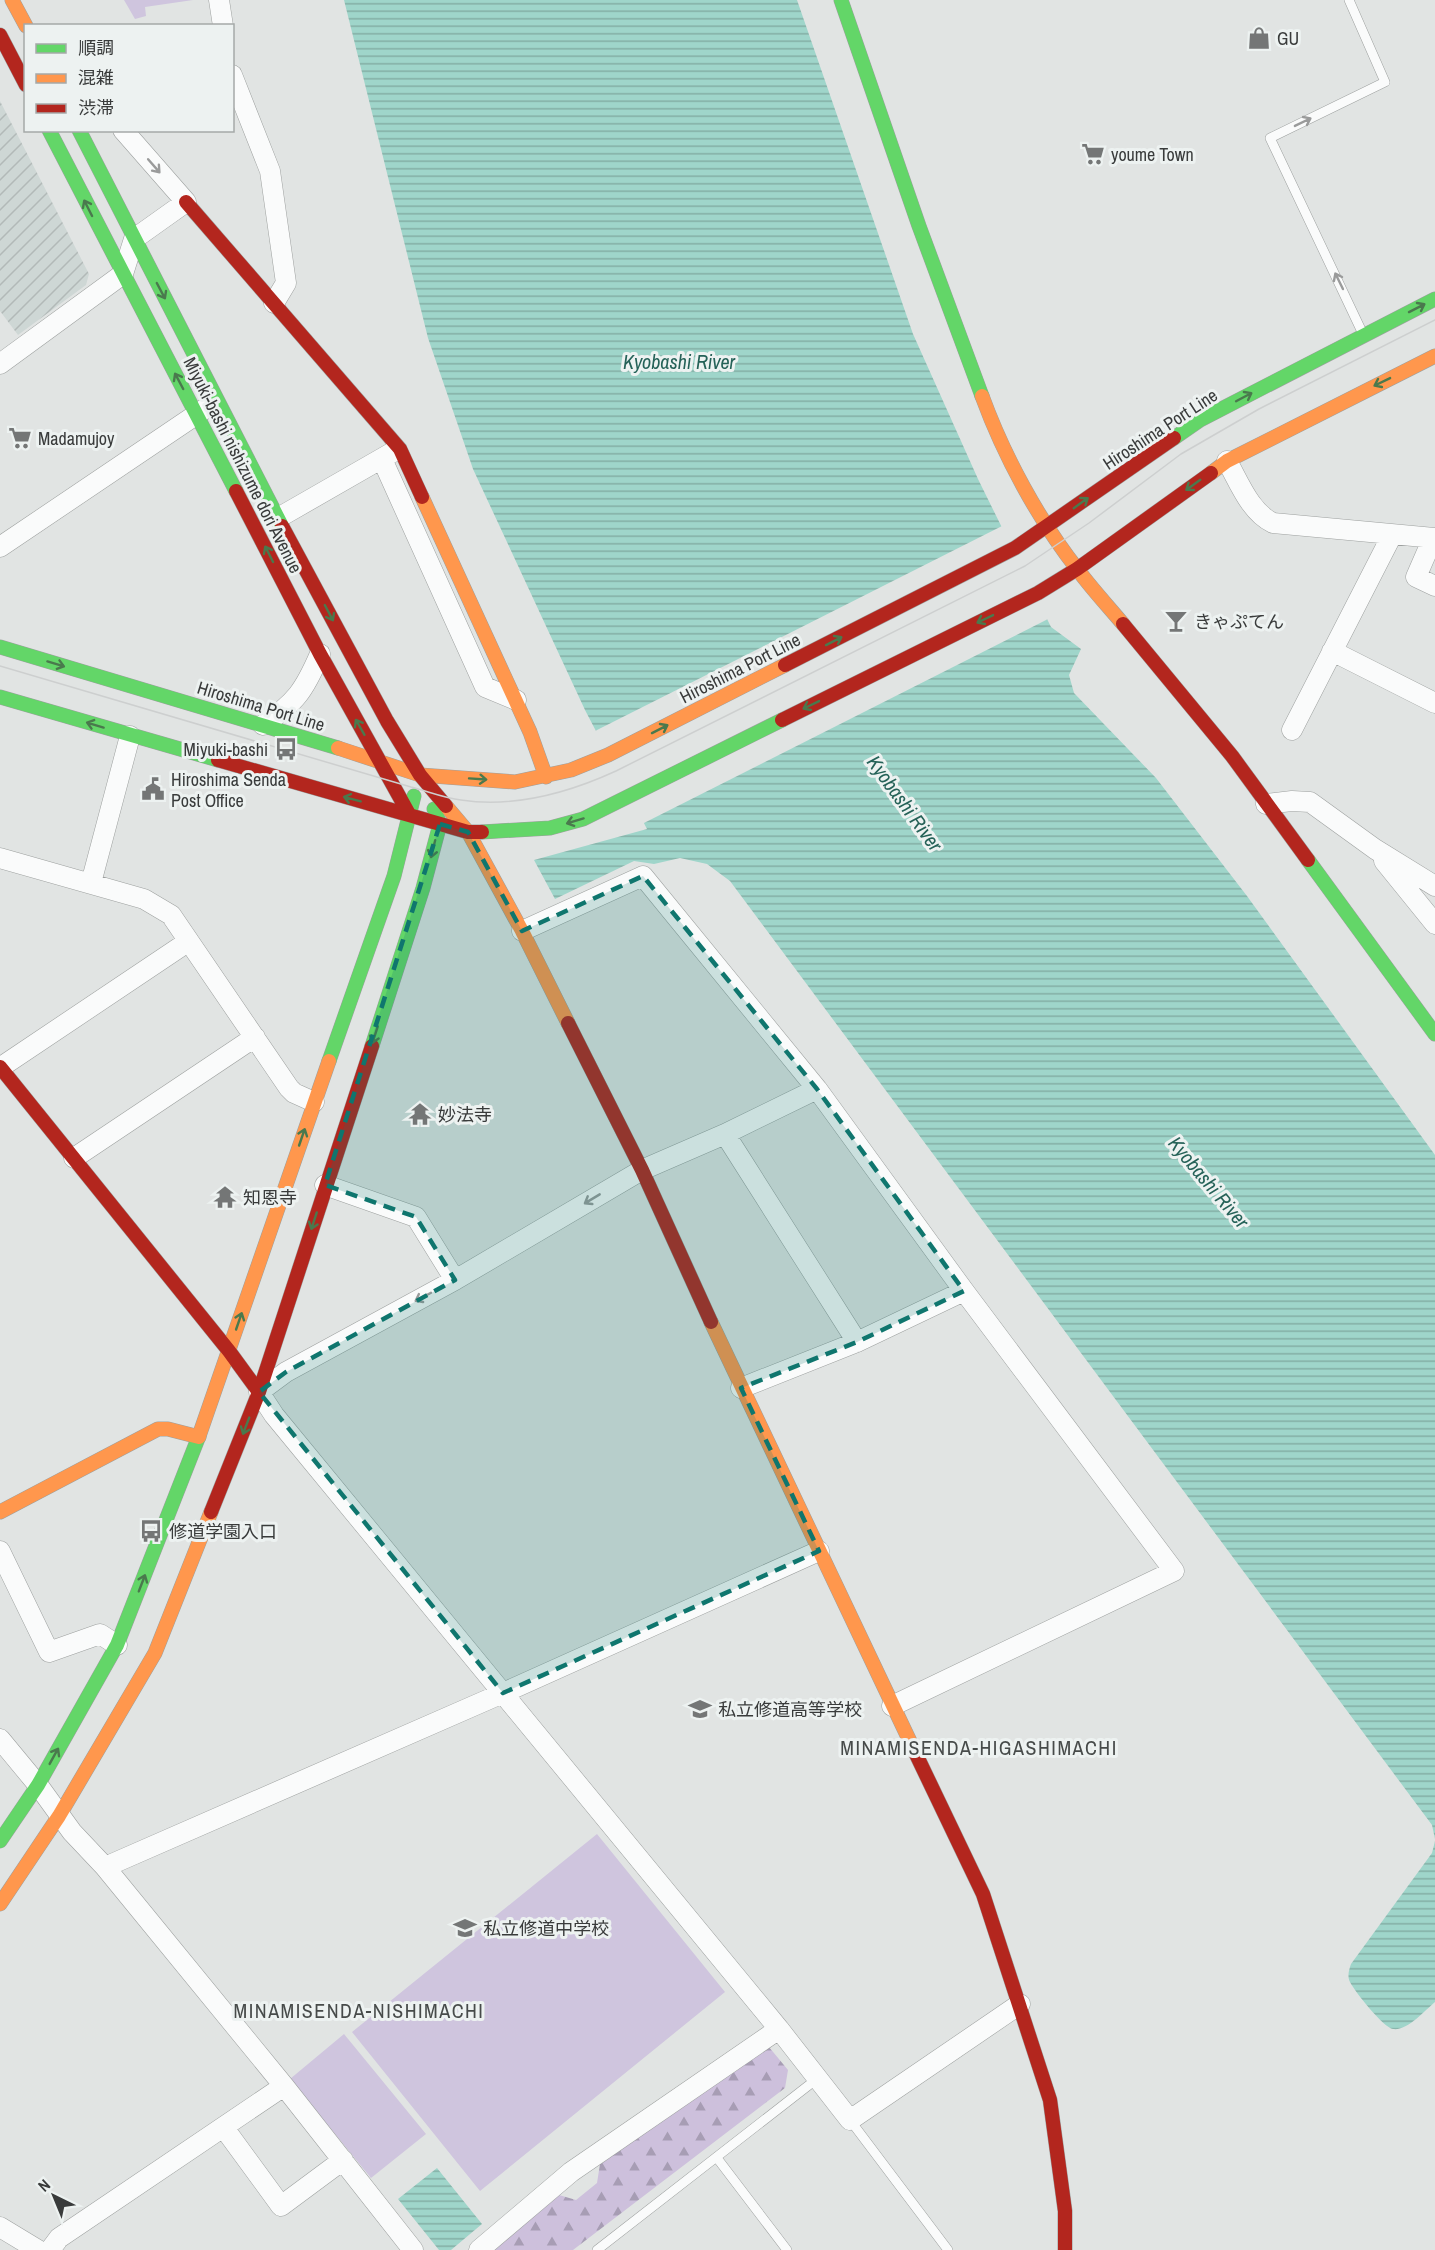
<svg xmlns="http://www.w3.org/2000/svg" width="1435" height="2250" viewBox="0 0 1435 2250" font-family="'Archivo Narrow','Noto Sans JP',sans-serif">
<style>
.industrial{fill:url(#industrial-furrows)}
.green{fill:#cfc5de}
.forest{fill:url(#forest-firs)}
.water{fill:url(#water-rules)}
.pier{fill:#e1e4e3}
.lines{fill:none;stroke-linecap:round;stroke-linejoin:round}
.lane-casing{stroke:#9da09f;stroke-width:10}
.street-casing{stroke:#9da09f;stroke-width:21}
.fast-casing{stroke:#9da09f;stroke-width:15}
.slow-casing{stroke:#9da09f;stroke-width:15}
.jam-casing{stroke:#9da09f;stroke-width:15}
.lane{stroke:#fafbfb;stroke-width:9}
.street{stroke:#fafbfb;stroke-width:20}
.fast{stroke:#63d668;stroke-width:14}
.slow{stroke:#ff974d;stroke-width:14}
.jam{stroke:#b3261e;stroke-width:14}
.tram{stroke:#cdcfcf;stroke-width:1.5}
.oneway{stroke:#9a9b9b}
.oneway2{stroke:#4a794d}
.marked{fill:#0f766e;fill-opacity:0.2;stroke:#0f766e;stroke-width:4.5;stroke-dasharray:12 8;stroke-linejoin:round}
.labels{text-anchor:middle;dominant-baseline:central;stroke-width:6;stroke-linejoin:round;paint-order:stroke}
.poi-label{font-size:18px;fill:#393b3b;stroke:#edf2f1;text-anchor:start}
.street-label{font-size:18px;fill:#393b3b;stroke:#edf2f1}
.water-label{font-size:20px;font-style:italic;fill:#256258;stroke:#edf2f1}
.neighbourhood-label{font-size:20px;letter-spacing:1.5px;fill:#474b4a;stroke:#edf2f1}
</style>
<defs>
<pattern id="industrial-furrows" width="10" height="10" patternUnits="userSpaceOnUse" patternTransform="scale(1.5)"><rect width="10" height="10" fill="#ced7d5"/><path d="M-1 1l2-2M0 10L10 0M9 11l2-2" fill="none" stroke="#b2b9b8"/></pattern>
<pattern id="forest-firs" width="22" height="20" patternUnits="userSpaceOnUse" patternTransform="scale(1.5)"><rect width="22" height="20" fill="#cdc0dc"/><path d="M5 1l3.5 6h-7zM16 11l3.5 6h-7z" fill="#a79db4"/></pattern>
<pattern id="water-rules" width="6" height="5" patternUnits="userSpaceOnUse" patternTransform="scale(1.5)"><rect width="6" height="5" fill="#9fd5ca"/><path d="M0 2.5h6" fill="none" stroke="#83aea5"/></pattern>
</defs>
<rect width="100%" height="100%" fill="#e1e4e3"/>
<!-- industrial -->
<path class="industrial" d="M 0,101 L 89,274 L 86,285 L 18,335 L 0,311 Z"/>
<!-- green -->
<path class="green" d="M 124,0 L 193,0 L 145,7 L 146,16 L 135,19 Z
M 597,1834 L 725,1992 L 480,2191 L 352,2032 Z
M 344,2034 L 426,2134 L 371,2178 L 290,2079 Z"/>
<!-- forest -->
<path class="forest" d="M 760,2047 L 769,2047 L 788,2070 L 785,2088 L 573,2250 L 490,2250 L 559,2195 L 576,2200 L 597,2183 L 600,2164 Z"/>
<!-- water -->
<path class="water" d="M 344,0 L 797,0 L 913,334 L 978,479 L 1051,627 L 1081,649 L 1069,675 L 1074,693 L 1156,778 L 1247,896 L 1435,1155 L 1435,1839 L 1432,1825 L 730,881 L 707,864 L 680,858 L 654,864 L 634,861 L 555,899 L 534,860 L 647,829 L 585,710 L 473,469 L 428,338 Z
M 1435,1841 L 1435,2002 C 1424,2011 1408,2031 1393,2029 C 1384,2028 1355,1992 1350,1982 C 1347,1976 1349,1970 1351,1964 L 1432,1853 Z
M 437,2168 L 482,2224 L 451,2250 L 439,2250 L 398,2199 Z"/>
<!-- pier -->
<path class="pier" d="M 1004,525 L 1050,618 L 642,824 L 595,731 Z"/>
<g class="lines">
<!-- lane casing -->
<g class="lane-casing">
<path id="lane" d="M 1349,0 L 1385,82 L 1270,138 L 1363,334
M 850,2120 L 948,2250
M 717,2158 L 787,2250
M 597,2250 L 818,2078"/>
</g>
<!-- street casing -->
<g class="street-casing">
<path id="street" d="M 219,0 L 223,26
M 232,75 L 270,171 L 286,283 L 274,303
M 0,364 L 123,274 L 134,239 L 186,202 L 123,130
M 382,459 L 485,687 L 516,700
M 1227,461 C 1239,482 1250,512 1273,523 L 1435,538
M 278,518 L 393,452
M 1433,538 L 1416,577 L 1435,586
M 0,547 L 206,408
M 1332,651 L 1435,703
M 263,725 C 296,702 304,691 320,654
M 1292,730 L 1392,535
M 1266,804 L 1292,801 L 1310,802 L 1375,849 L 1435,886
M 0,858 L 144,899 L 171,915 L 289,1088 L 294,1093 L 314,1102
M 1384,861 L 1435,924
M 91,883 L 130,736
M 522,931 L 643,876 L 817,1089 L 964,1291 L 1174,1571 L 892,1706
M 1,1067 L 189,941
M 817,1089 L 725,1134 L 642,1170 L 455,1280 L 286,1372 L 259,1392 L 274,1415 L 779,2029 L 850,2120 L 1020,2004
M 725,1134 L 857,1342
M 74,1158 L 255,1037
M 325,1185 L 416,1217 L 455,1280
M 741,1388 L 857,1342 L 964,1291
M 0,1551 L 49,1652 L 100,1634 L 117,1645
M 0,1739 L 38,1785 L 72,1832 L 105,1867 L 284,2086 L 413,2250
M 105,1867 L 503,1693 L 819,1551
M 224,2128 L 281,2206 L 343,2160
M 0,2227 L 38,2250
M 50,2250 L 59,2238 L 284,2086
M 479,2250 L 571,2172 L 779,2029"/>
</g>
<!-- fast casing -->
<g class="fast-casing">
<path id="fast" d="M 841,0 L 919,226 L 982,396
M 49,130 L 236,491
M 79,130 L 282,526
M 1174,438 L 1200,420 L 1435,299
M 0,647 L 338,748
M 0,697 L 218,760
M 482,832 L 550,828 L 583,819 L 782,720
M 1308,860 L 1435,1034
M 372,1046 L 423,888 L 440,824 L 434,809
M 329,1061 L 394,876 L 414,796
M 0,1841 L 38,1785 L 117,1645 L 199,1436"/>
</g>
<!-- slow casing -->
<g class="slow-casing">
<path id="slow" d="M 12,0 L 26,26
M 982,396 C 1004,456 1038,519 1078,570 C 1092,589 1108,606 1123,624
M 1211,473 L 1227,461 L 1435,356
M 422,497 L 530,732 L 546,777
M 338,748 L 420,775 L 515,782 L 571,770 L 608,755 L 785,665
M 446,806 L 468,832 L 522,931 L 568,1023
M 711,1322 L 915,1752
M 199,1436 L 329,1061
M 0,1512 L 158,1429 L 168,1429 L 199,1437
M 0,1904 L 59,1816 L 155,1653 L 211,1512"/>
</g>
<!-- jam casing -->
<g class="jam-casing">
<path id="jam" d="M 0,35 L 26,85
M 186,202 L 400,449 L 422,497
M 236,491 L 320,654 L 409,814
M 282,526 L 387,721 L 420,775 L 446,806
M 1123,624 L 1232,756 L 1308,860
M 785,665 L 1015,548 L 1174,438
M 782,720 L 1038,593 L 1077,569 L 1211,473
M 218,760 L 468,832 L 482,832
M 568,1023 L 642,1170 L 711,1322
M 0,1067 L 229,1351 L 259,1392
M 211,1512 L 259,1392 L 372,1046
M 915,1752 L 983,1894 L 1050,2100 L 1065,2211 L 1065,2250"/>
</g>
<!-- lane -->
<use href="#lane" class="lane"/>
<!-- street -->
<use href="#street" class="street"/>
<!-- fast -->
<use href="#fast" class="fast"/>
<!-- slow -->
<use href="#slow" class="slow"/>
<!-- jam -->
<use href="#jam" class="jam"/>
<!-- tram -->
<path class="tram" d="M 0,666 L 411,787 C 427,791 444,798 461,800 C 514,808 568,793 616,771 L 1025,566 L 1089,523 L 1181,454 L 1259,409 L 1435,320"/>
</g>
<!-- one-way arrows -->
<defs><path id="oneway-shaft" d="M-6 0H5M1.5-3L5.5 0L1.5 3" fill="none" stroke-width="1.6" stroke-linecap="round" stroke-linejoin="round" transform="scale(1.5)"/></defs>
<g class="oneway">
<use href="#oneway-shaft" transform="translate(1303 122) rotate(-26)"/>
<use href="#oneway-shaft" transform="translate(154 166) rotate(49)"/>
<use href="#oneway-shaft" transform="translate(1339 281) rotate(-116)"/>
<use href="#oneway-shaft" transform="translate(592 1199) rotate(149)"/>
<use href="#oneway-shaft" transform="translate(423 1297) rotate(152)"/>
</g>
<g class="oneway2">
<use href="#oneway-shaft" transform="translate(88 208) rotate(-117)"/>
<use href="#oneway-shaft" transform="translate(161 291) rotate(62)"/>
<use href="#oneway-shaft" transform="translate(1417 308) rotate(-27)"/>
<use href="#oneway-shaft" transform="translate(179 381) rotate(-118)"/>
<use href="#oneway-shaft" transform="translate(1382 382) rotate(154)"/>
<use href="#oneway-shaft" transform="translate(1244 397) rotate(-28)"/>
<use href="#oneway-shaft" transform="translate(1193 485) rotate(144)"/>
<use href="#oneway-shaft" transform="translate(1081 503) rotate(-36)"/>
<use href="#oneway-shaft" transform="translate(269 554) rotate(-117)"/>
<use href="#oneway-shaft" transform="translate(329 613) rotate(62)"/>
<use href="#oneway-shaft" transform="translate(985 619) rotate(154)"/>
<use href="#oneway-shaft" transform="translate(834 641) rotate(-27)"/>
<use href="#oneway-shaft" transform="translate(56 664) rotate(17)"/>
<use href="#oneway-shaft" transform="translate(811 705) rotate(154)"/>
<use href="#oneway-shaft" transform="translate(95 725) rotate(-163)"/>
<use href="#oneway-shaft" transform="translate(360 727) rotate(-120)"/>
<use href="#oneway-shaft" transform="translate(660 729) rotate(-27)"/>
<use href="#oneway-shaft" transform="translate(478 779) rotate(4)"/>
<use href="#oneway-shaft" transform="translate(352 799) rotate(-165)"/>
<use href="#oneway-shaft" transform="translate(575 821) rotate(163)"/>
<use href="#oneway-shaft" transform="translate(433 849) rotate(104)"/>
<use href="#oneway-shaft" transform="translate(375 1035) rotate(108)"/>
<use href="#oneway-shaft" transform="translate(302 1137) rotate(-71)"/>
<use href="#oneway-shaft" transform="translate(314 1221) rotate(108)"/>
<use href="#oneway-shaft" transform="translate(239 1321) rotate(-71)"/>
<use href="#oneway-shaft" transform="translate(246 1426) rotate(111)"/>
<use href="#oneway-shaft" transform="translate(142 1583) rotate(-69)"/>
<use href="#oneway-shaft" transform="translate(54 1756) rotate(-61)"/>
</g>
<!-- marked area -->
<path class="marked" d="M 440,824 L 468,832 L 522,931 L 643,876 L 817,1089 L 964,1291 L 857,1342 L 741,1388 L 819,1551 L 503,1693 L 259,1392 L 286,1372 L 455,1280 L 416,1217 L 325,1185 Z"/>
<!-- icons -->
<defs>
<g id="shop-bare" transform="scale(1.8)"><path d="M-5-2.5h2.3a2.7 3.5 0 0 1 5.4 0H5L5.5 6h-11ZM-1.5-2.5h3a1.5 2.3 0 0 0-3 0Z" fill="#747676" stroke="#edf2f1" stroke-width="2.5" paint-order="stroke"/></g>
<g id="supermarket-bare" transform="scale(1.8)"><path d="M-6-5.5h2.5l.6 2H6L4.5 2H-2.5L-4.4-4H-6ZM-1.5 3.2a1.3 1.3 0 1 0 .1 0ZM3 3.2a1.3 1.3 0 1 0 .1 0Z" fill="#747676" stroke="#edf2f1" stroke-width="2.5" paint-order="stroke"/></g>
<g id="bar-bare" transform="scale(1.8)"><path d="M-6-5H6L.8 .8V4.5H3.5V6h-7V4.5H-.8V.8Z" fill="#747676" stroke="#edf2f1" stroke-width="2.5" paint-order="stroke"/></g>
<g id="bus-bare" transform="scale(1.8)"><path d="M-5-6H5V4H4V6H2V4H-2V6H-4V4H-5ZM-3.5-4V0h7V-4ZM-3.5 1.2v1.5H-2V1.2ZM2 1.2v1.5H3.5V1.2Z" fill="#747676" stroke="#edf2f1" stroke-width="2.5" paint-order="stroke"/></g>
<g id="civic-bare" transform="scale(1.8)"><path d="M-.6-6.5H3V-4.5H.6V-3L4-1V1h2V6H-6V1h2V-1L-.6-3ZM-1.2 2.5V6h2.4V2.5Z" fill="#747676" stroke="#edf2f1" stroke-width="2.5" paint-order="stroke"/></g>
<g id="temple-bare" transform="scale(1.8)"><path d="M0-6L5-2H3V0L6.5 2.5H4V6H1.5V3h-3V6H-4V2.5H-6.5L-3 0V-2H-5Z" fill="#747676" stroke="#edf2f1" stroke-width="2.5" paint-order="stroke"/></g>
<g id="school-bare" transform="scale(1.8)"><path d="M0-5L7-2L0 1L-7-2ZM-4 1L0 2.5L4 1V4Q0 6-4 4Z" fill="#747676" stroke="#edf2f1" stroke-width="2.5" paint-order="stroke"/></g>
</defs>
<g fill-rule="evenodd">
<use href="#shop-bare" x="1259" y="38"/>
<use href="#supermarket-bare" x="1093" y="154"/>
<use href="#supermarket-bare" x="20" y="438"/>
<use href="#bar-bare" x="1176" y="621"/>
<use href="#bus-bare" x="286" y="749"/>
<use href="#civic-bare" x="153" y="789"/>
<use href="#temple-bare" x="420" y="1114"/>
<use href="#temple-bare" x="225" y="1197"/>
<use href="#bus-bare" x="151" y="1531"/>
<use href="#school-bare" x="700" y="1709"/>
<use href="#school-bare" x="465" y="1928"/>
</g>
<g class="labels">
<!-- poi labels -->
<g class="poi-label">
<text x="1277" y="38">GU</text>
<text x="1111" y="154">youme Town</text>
<text x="38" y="438">Madamujoy</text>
<text x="1194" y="621">きゃぷてん</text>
<text x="268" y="749" text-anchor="end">Miyuki-bashi</text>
<text x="171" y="779">Hiroshima Senda<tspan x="171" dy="21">Post Office</tspan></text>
<text x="438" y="1114">妙法寺</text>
<text x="243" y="1197">知恩寺</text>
<text x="169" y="1531">修道学園入口</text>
<text x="718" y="1709">私立修道高等学校</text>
<text x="483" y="1928">私立修道中学校</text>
</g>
<!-- street labels -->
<g class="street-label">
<text transform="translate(1160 429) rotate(-33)">Hiroshima Port Line</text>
<text transform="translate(243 465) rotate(63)">Miyuki-bashi nishizume dori Avenue</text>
<text transform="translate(740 668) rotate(-27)">Hiroshima Port Line</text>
<text transform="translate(261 706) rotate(17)">Hiroshima Port Line</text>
</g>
<!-- water labels -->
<g class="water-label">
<text x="679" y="361">Kyobashi River</text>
<text transform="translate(905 803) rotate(54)">Kyobashi River</text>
<text transform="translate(1209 1182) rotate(50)">Kyobashi River</text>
</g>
<!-- neighbourhood labels -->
<g class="neighbourhood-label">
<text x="979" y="1747">MINAMISENDA-HIGASHIMACHI</text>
<text x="359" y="2010">MINAMISENDA-NISHIMACHI</text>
</g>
</g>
<!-- legend -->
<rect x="24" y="24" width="210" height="108" fill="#edf2f1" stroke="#a5a9a8" stroke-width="1.5"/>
<rect x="36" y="44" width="30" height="9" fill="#63d668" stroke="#a5a9a8" stroke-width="1.5"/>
<text x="78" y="54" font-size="18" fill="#393b3b">順調</text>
<rect x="36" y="74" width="30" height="9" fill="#ff974d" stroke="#a5a9a8" stroke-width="1.5"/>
<text x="78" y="84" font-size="18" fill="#393b3b">混雑</text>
<rect x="36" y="104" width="30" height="9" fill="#b3261e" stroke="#a5a9a8" stroke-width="1.5"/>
<text x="78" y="114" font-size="18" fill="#393b3b">渋滞</text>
<!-- north arrow -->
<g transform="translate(54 2196) rotate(317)" stroke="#edf2f1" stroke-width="4.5" paint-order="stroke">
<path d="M0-4.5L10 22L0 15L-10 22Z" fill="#393b3b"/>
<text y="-9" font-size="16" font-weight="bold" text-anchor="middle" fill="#393b3b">N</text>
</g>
</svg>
